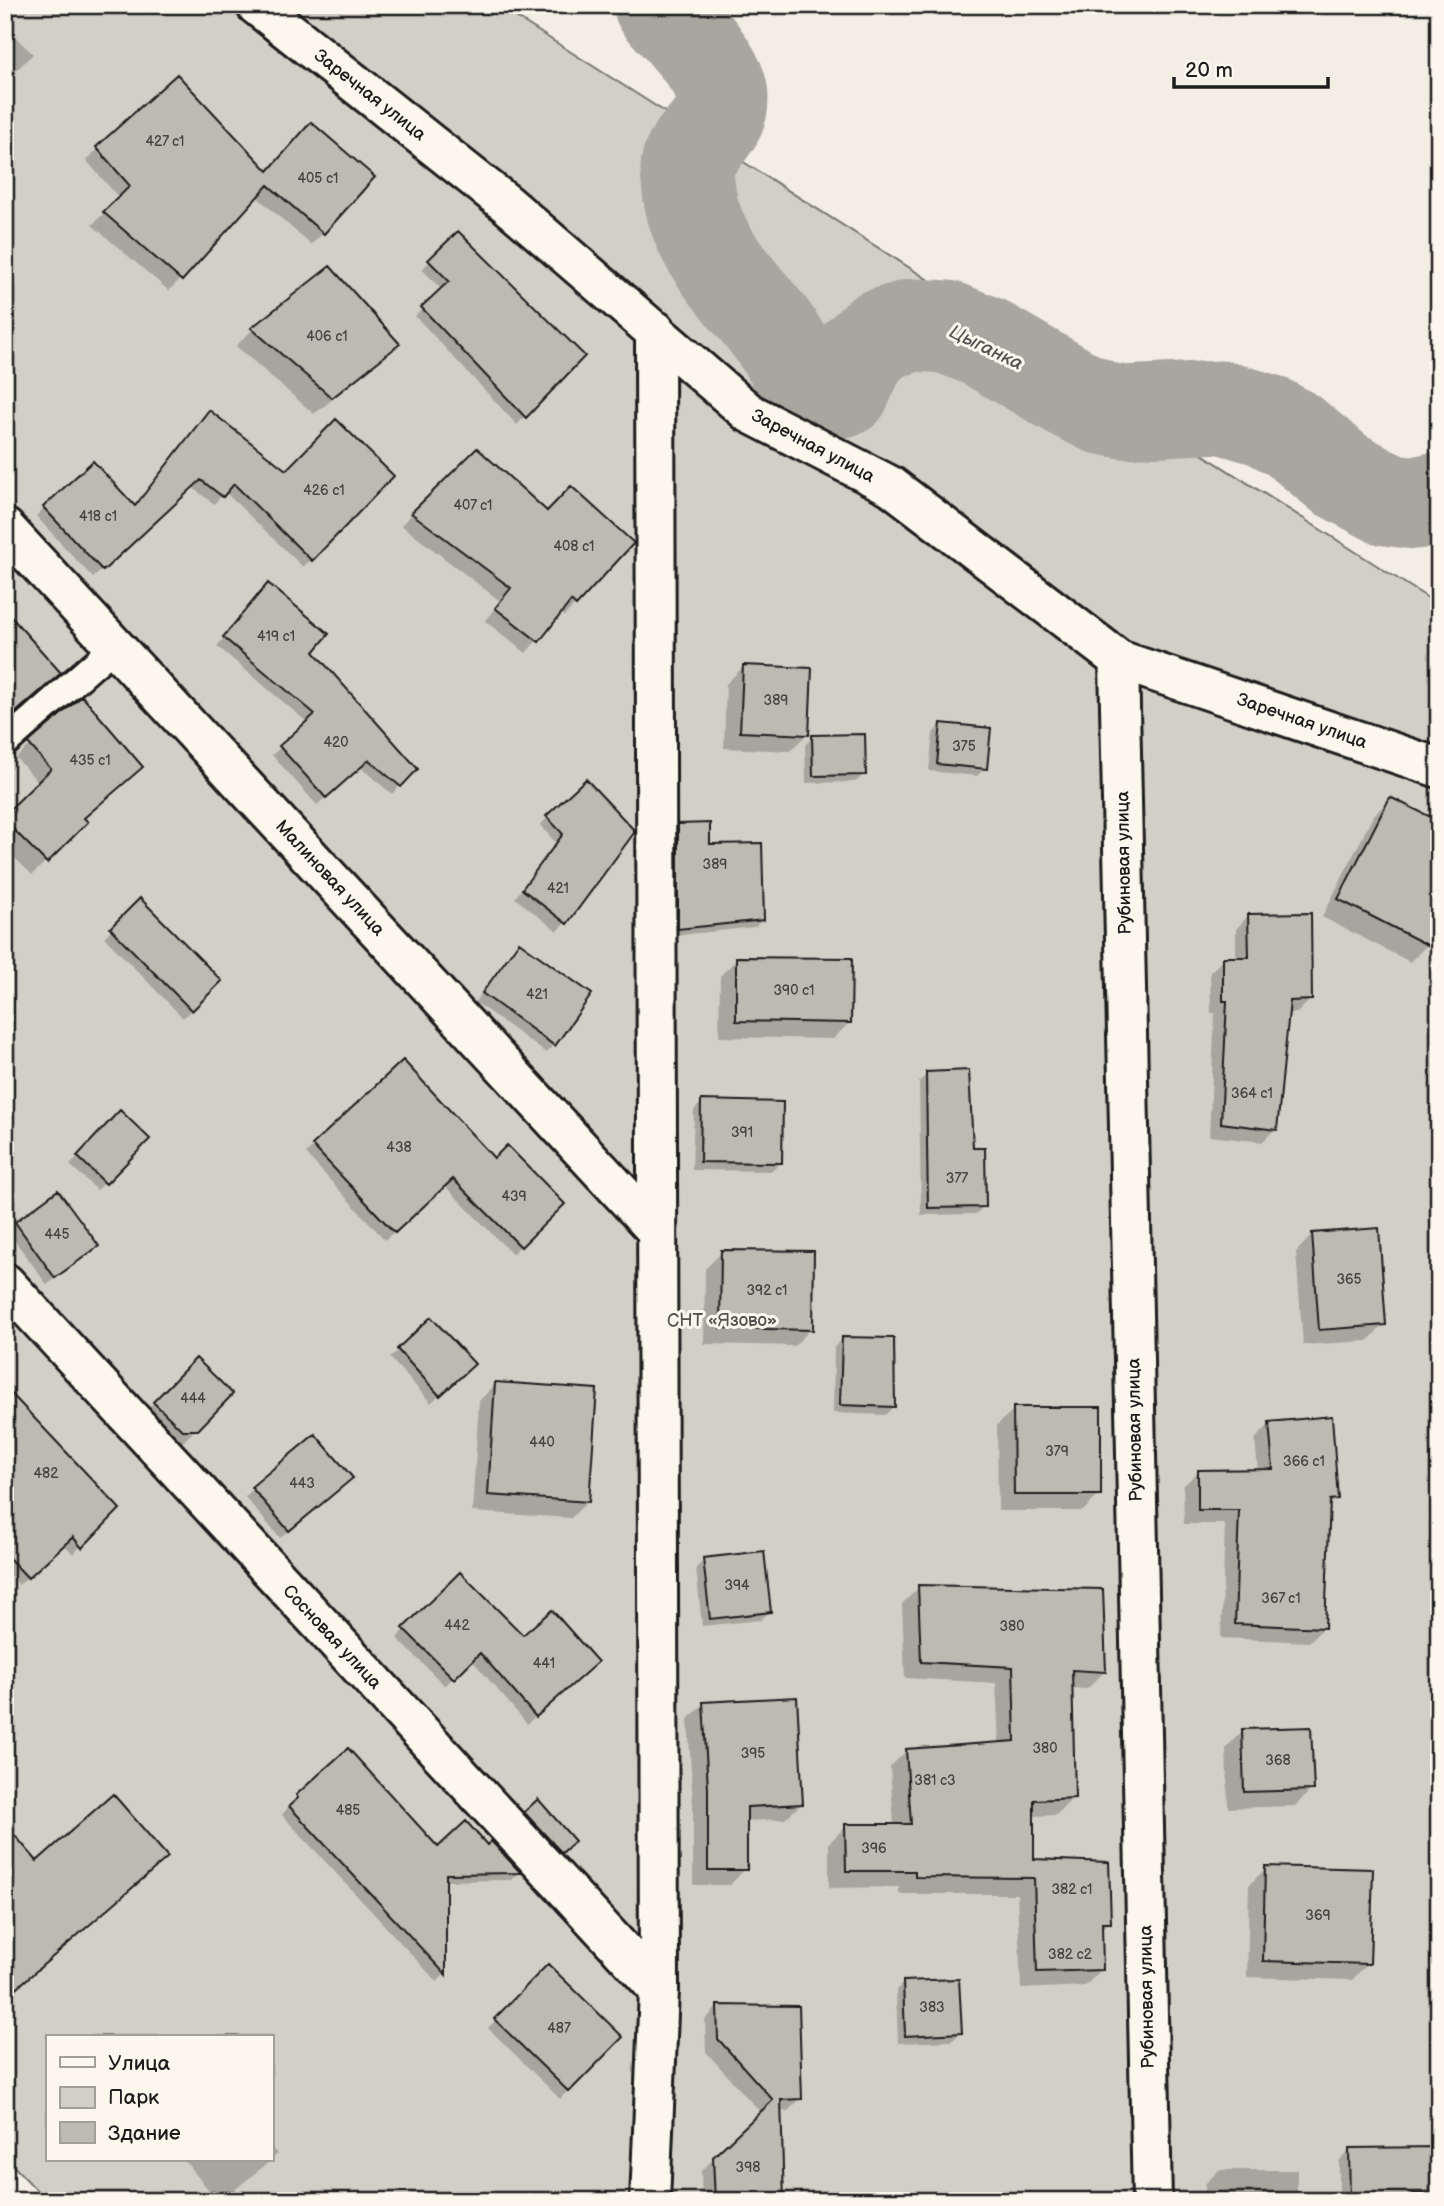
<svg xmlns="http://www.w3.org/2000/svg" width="1444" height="2206" viewBox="0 0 1444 2206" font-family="'Balsamiq Sans',sans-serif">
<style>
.green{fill:#d2cfc6;stroke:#777671;stroke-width:2;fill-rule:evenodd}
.shadow{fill:#0003}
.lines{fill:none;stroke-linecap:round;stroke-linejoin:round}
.river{stroke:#a9a6a0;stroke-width:93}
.building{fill:#bdbab1;stroke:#1c1c1c;stroke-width:2}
.lane-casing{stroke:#1c1c1c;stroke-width:32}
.street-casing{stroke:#1c1c1c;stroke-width:44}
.lane{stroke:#fbf7ec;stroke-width:26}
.street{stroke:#fbf7ec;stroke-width:38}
.labels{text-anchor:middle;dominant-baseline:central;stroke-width:6;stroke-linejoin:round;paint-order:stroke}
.number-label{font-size:14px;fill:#444441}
.street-label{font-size:18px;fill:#1c1c1c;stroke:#fbf7ec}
.park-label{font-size:18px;fill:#53524f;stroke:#fbf7ec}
.water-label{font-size:19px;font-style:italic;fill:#545351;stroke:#fbf7ec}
</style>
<rect width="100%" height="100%" fill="#f2eee4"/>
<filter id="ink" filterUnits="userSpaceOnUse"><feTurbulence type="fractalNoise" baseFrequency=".0143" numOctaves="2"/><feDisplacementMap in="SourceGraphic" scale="14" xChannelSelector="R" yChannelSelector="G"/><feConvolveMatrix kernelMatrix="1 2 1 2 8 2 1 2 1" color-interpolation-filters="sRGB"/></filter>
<g filter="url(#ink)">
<!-- green -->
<path class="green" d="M 5,5 L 497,5 L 1439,605 L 1439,2201 L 47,2201 L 5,2157 ZM 47,2036 L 271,2036 L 271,2159 L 47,2159 Z"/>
<!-- shadow -->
<path class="shadow" d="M 5,27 L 33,54 L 5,81 Z
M 177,77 L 323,233 L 311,245 L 256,196 L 169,291 L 92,225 L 119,198 L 86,160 Z
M 458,234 L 583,356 L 517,425 L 415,316 L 442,290 L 422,269 Z
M 329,268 L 397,344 L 381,361 L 314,414 L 236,346 L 252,330 Z
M 202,420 L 286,473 L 392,476 L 303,567 L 225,492 L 214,504 L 192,487 L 93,578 L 36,516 L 44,508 L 134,507 Z
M 477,450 L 575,605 L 564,616 L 560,613 L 526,653 L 485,621 L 500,601 L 401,525 Z
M 261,594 L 416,769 L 392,794 L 360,767 L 317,805 L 272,755 L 308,723 L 217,646 Z
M 743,667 L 807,734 L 790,751 L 724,748 L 726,684 Z
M 81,699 L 82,819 L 86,822 L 32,875 L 5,848 L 5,817 L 39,783 L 16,758 Z
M 941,725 L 985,768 L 977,776 L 929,771 L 933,733 Z
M 813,736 L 864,774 L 856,782 L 806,783 L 805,745 Z
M 586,781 L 565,923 L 557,931 L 515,898 L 556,843 L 540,825 Z
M 1390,799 L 1427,945 L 1410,962 L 1322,917 L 1373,816 Z
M 679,826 L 708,846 L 763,919 L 755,927 L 671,936 L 671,834 Z
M 140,901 L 220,981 L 183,1018 L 104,937 Z
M 1249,915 L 1310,1000 L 1297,1013 L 1287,1013 L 1275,1129 L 1262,1142 L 1209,1136 L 1215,1013 L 1211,1013 L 1210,972 L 1224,959 L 1236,959 L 1236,929 Z
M 519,944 L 554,1045 L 546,1053 L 475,1002 Z
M 737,959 L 849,1023 L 833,1039 L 719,1037 L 720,976 Z
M 927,1074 L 972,1150 L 984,1206 L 976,1214 L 921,1215 L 919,1082 Z
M 702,1102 L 780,1163 L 772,1171 L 692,1170 L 694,1110 Z
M 120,1113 L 147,1139 L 97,1190 L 70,1165 Z
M 314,1146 L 494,1161 L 562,1204 L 512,1254 L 444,1185 L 385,1240 L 306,1154 Z
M 58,1192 L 89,1253 L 47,1285 L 8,1231 Z
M 1312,1235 L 1384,1324 L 1368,1341 L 1303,1345 L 1296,1252 Z
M 722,1252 L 811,1329 L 794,1346 L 704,1344 L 705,1269 Z
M 431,1319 L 472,1364 L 431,1403 L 390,1358 Z
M 842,1339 L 893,1407 L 885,1415 L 833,1413 L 834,1347 Z
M 196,1361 L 230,1394 L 181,1444 L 146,1411 Z
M 496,1384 L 588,1501 L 571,1518 L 472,1512 L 479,1401 Z
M 5,1389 L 118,1509 L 73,1554 L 64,1544 L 19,1585 L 5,1570 Z
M 1014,1409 L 1100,1494 L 1083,1511 L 998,1511 L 997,1425 Z
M 1270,1424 L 1337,1498 L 1328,1507 L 1324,1627 L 1309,1642 L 1221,1638 L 1225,1524 L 1184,1524 L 1183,1486 L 1198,1472 L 1258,1471 L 1255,1439 Z
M 342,1486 L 280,1538 L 245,1497 L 253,1489 Z
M 704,1560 L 769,1612 L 761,1620 L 702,1626 L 696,1568 Z
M 460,1574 L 523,1638 L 587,1670 L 527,1724 L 471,1659 L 445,1686 L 397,1638 Z
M 919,1587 L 1104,1672 L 1087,1689 L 1071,1688 L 1073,1798 L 1056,1815 L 1033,1816 L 1033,1861 L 1109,1922 L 1100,1931 L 1102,1969 L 1085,1986 L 1021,1989 L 1017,1894 L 899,1894 L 899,1887 L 829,1888 L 829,1843 L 846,1826 L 894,1826 L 890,1767 L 907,1750 L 999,1744 L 996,1683 L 905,1678 L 902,1604 Z
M 704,1704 L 801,1804 L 785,1819 L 745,1821 L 745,1869 L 730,1885 L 693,1885 L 693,1805 L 688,1719 Z
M 1242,1731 L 1312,1789 L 1295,1806 L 1228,1808 L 1226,1748 Z
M 348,1750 L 438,1849 L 518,1873 L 511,1880 L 445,1881 L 444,1975 L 437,1982 L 282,1815 L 297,1796 Z
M 537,1802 L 573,1840 L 553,1860 L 517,1821 Z
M 1266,1868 L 1368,1963 L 1352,1980 L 1247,1977 L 1249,1885 Z
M 548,1966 L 621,2037 L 560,2099 L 488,2028 Z
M 904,1982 L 960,2033 L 952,2041 L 898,2043 L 896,1990 Z
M 717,2007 L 801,2098 L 788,2111 L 780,2111 L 783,2201 L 702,2201 L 701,2171 L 761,2113 L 706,2052 L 705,2020 Z
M 1435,2140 L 1439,2140 L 1439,2201 L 1339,2201 L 1339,2161 L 1350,2150 L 1426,2149 Z
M 271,2147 L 277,2154 L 269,2162 L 221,2201 L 218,2201 L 183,2159 L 271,2159 Z
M 1219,2170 L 1297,2170 L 1297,2201 L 1205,2201 L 1205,2184 Z
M 566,2192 L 573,2201 L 557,2201 Z"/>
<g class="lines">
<!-- river -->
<path class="river" d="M 660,5 C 679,28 711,58 720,86 C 732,129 685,142 687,171 C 688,188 691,208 697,223 C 712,263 745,295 770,328 C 784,346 800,380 819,391 C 827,396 835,393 844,390 L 861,353 L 880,335 L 914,325 L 947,327 L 982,341 L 1077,396 L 1102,408 L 1123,412 L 1221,407 L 1266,420 L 1293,435 L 1340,474 L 1387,499 L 1415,503 L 1439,498"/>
</g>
<!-- building -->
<path class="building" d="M 177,74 L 268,171 L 311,122 L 375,177 L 324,234 L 268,185 L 182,281 L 103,212 L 130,186 L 96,147 Z
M 458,231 L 585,356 L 526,418 L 421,307 L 449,281 L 428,260 Z
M 330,266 L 400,344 L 332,398 L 251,328 Z
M 209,410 L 286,470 L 336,419 L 394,476 L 312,561 L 234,484 L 223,497 L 201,480 L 103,571 L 43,507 L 93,461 L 135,506 Z
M 477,448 L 547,511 L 571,486 L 634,543 L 576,606 L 571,601 L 539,642 L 495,608 L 511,588 L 411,513 Z
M 268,583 L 329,634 L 314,652 L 418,769 L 401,787 L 369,760 L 326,798 L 279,746 L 315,714 L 223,637 Z
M 5,610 L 61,673 L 7,720 L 5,717 Z
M 743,665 L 812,668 L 809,735 L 740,732 Z
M 82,696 L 143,767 L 84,818 L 88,822 L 47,863 L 5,821 L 5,814 L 51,769 L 28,743 Z
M 941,723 L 991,728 L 987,769 L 937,764 Z
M 865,734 L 866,775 L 813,776 L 812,735 Z
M 586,779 L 634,830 L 634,833 L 567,924 L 522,889 L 563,834 L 546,816 Z
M 1390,797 L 1439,821 L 1439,951 L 1338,899 Z
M 710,823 L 710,844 L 762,843 L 764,920 L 678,929 L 678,824 Z
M 140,898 L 222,981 L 192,1011 L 110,928 Z
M 1311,913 L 1312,1000 L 1290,1001 L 1277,1130 L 1221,1123 L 1227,1001 L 1223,1001 L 1223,957 L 1249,957 L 1248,914 Z
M 519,942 L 592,994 L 555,1046 L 482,993 Z
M 736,957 L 852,958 L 851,1023 L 736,1021 Z
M 403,1060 L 494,1158 L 507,1145 L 565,1204 L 521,1247 L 453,1179 L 395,1233 L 312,1145 Z
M 969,1070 L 973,1148 L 985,1148 L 986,1207 L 928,1208 L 926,1072 Z
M 701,1100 L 783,1102 L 782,1163 L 700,1162 Z
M 120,1110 L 150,1139 L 106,1184 L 77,1156 Z
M 58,1190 L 99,1246 L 55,1278 L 15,1222 Z
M 1379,1228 L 1386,1325 L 1319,1330 L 1312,1233 Z
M 721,1250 L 814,1251 L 813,1330 L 720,1328 Z
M 431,1317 L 475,1364 L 440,1396 L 397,1349 Z
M 842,1337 L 894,1338 L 895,1407 L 840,1405 Z
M 196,1358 L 233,1394 L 198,1430 L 182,1430 L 153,1402 Z
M 495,1382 L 597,1389 L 589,1502 L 488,1495 Z
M 5,1387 L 120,1509 L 82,1548 L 73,1537 L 28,1578 L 5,1554 Z
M 1013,1407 L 1101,1407 L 1101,1495 L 1014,1495 Z
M 1332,1416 L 1338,1499 L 1330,1500 L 1325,1628 L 1235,1624 L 1239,1510 L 1198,1510 L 1198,1470 L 1273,1469 L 1269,1422 Z
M 315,1434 L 353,1478 L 289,1531 L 251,1487 Z
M 764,1551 L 771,1612 L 710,1619 L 703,1558 Z
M 460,1572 L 523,1635 L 552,1610 L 598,1662 L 536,1717 L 480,1653 L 454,1679 L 403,1628 Z
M 918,1585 L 1103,1589 L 1106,1672 L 1072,1670 L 1075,1798 L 1034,1800 L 1034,1859 L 1109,1862 L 1111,1923 L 1102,1923 L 1103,1970 L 1037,1972 L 1034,1878 L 915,1877 L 915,1871 L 846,1871 L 845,1824 L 911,1824 L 906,1749 L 1015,1741 L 1013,1667 L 921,1662 Z
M 797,1697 L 803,1804 L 747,1807 L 747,1870 L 708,1870 L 708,1788 L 703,1702 Z
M 1311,1727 L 1314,1790 L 1244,1792 L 1242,1729 Z
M 348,1748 L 438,1847 L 466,1821 L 487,1845 L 491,1841 L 521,1873 L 446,1874 L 446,1975 L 289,1806 L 298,1798 L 296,1795 Z
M 113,1794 L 168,1857 L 5,1998 L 5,1824 L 37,1861 Z
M 538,1799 L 575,1841 L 562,1853 L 524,1812 Z
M 1265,1866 L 1373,1869 L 1370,1964 L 1263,1961 Z
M 548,1964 L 623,2037 L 569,2092 L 494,2019 Z
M 959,1979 L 962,2033 L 905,2036 L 903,1981 Z
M 717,2005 L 799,2006 L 802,2099 L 781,2100 L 784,2201 L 715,2201 L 713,2157 L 773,2100 L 718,2039 Z
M 1439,2147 L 1439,2194 L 1413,2194 L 1413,2199 L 1350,2199 L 1349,2148 Z"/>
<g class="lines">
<!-- lane casing -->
<g class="lane-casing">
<path id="lane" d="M 5,743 L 115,646"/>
</g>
<!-- street casing -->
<g class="street-casing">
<path id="street" d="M 256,5 L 507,204 L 749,413 L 891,486 L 1119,660 L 1439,768
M 5,528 L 655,1229
M 1119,660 L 1152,2201
M 5,1283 L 659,1990
M 650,2201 L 659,1990 L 655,330"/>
</g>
<!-- lane -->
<use href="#lane" class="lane"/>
<!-- street -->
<use href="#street" class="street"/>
</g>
</g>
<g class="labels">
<!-- number labels -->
<g class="number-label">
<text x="165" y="141">427 с1</text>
<text x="318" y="178">405 с1</text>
<text x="327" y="336">406 с1</text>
<text x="324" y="490">426 с1</text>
<text x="473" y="505">407 с1</text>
<text x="98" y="516">418 с1</text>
<text x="574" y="546">408 с1</text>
<text x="276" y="636">419 с1</text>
<text x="776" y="700">389</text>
<text x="336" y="742">420</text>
<text x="964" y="746">375</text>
<text x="90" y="760">435 с1</text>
<text x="715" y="864">389</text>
<text x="558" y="888">421</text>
<text x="794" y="990">390 с1</text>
<text x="537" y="994">421</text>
<text x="1252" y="1093">364 с1</text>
<text x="742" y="1132">391</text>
<text x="399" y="1147">438</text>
<text x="957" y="1178">377</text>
<text x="514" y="1196">439</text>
<text x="57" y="1234">445</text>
<text x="1349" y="1279">365</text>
<text x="767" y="1290">392 с1</text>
<text x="193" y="1398">444</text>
<text x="542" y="1442">440</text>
<text x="1057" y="1451">379</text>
<text x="1304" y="1461">366 с1</text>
<text x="46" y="1473">482</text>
<text x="302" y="1483">443</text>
<text x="737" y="1585">394</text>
<text x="1281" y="1598">367 с1</text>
<text x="457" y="1625">442</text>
<text x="1012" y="1626">380</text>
<text x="544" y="1663">441</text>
<text x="1045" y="1748">380</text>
<text x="753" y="1753">395</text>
<text x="1278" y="1760">368</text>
<text x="935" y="1780">381 с3</text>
<text x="348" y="1810">485</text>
<text x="874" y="1848">396</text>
<text x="1072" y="1889">382 с1</text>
<text x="1318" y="1915">369</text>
<text x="1070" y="1954">382 с2</text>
<text x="932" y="2007">383</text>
<text x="559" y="2028">487</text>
<text x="748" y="2167">398</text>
</g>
<!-- street labels -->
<g class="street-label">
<text transform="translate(370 95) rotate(38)">Заречная улица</text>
<text transform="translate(813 446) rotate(28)">Заречная улица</text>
<text transform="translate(1302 721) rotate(19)">Заречная улица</text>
<text transform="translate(1124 863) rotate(-91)">Рубиновая улица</text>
<text transform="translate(330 878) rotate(47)">Малиновая улица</text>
<text transform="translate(1135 1430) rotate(-91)">Рубиновая улица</text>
<text transform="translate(332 1637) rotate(47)">Сосновая улица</text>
<text transform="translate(1147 1997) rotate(-91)">Рубиновая улица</text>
</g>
<!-- park labels -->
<g class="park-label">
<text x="722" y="1320">СНТ «Язово»</text>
</g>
<!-- water labels -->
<g class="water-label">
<text transform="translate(986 348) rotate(26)">Цыганка</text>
</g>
</g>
<!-- margin -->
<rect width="1444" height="2206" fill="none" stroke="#fbf7ec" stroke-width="28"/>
<rect x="14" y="14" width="1416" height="2178" fill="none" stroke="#1c1c1c" stroke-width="2.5" filter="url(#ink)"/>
<!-- legend -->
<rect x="46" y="2035" width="228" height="126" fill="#fbf7ec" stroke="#a29f99" stroke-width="2"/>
<rect x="60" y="2057" width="35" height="10" fill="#fbf7ec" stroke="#a29f99" stroke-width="2"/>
<text x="108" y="2070" font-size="21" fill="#1c1c1c">Улица</text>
<rect x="60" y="2087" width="35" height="21" fill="#d2cfc6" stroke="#a29f99" stroke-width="2"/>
<text x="108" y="2104" font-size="21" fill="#1c1c1c">Парк</text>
<rect x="60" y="2122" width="35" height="21" fill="#bdbab1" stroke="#a29f99" stroke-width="2"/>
<text x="108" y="2140" font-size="21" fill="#1c1c1c">Здание</text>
<!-- scale -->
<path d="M1174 77v10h154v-10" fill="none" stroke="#1c1c1c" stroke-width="3.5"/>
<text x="1185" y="77" font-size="21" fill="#1c1c1c" stroke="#fbf7ec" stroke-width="5" paint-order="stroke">20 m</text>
</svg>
